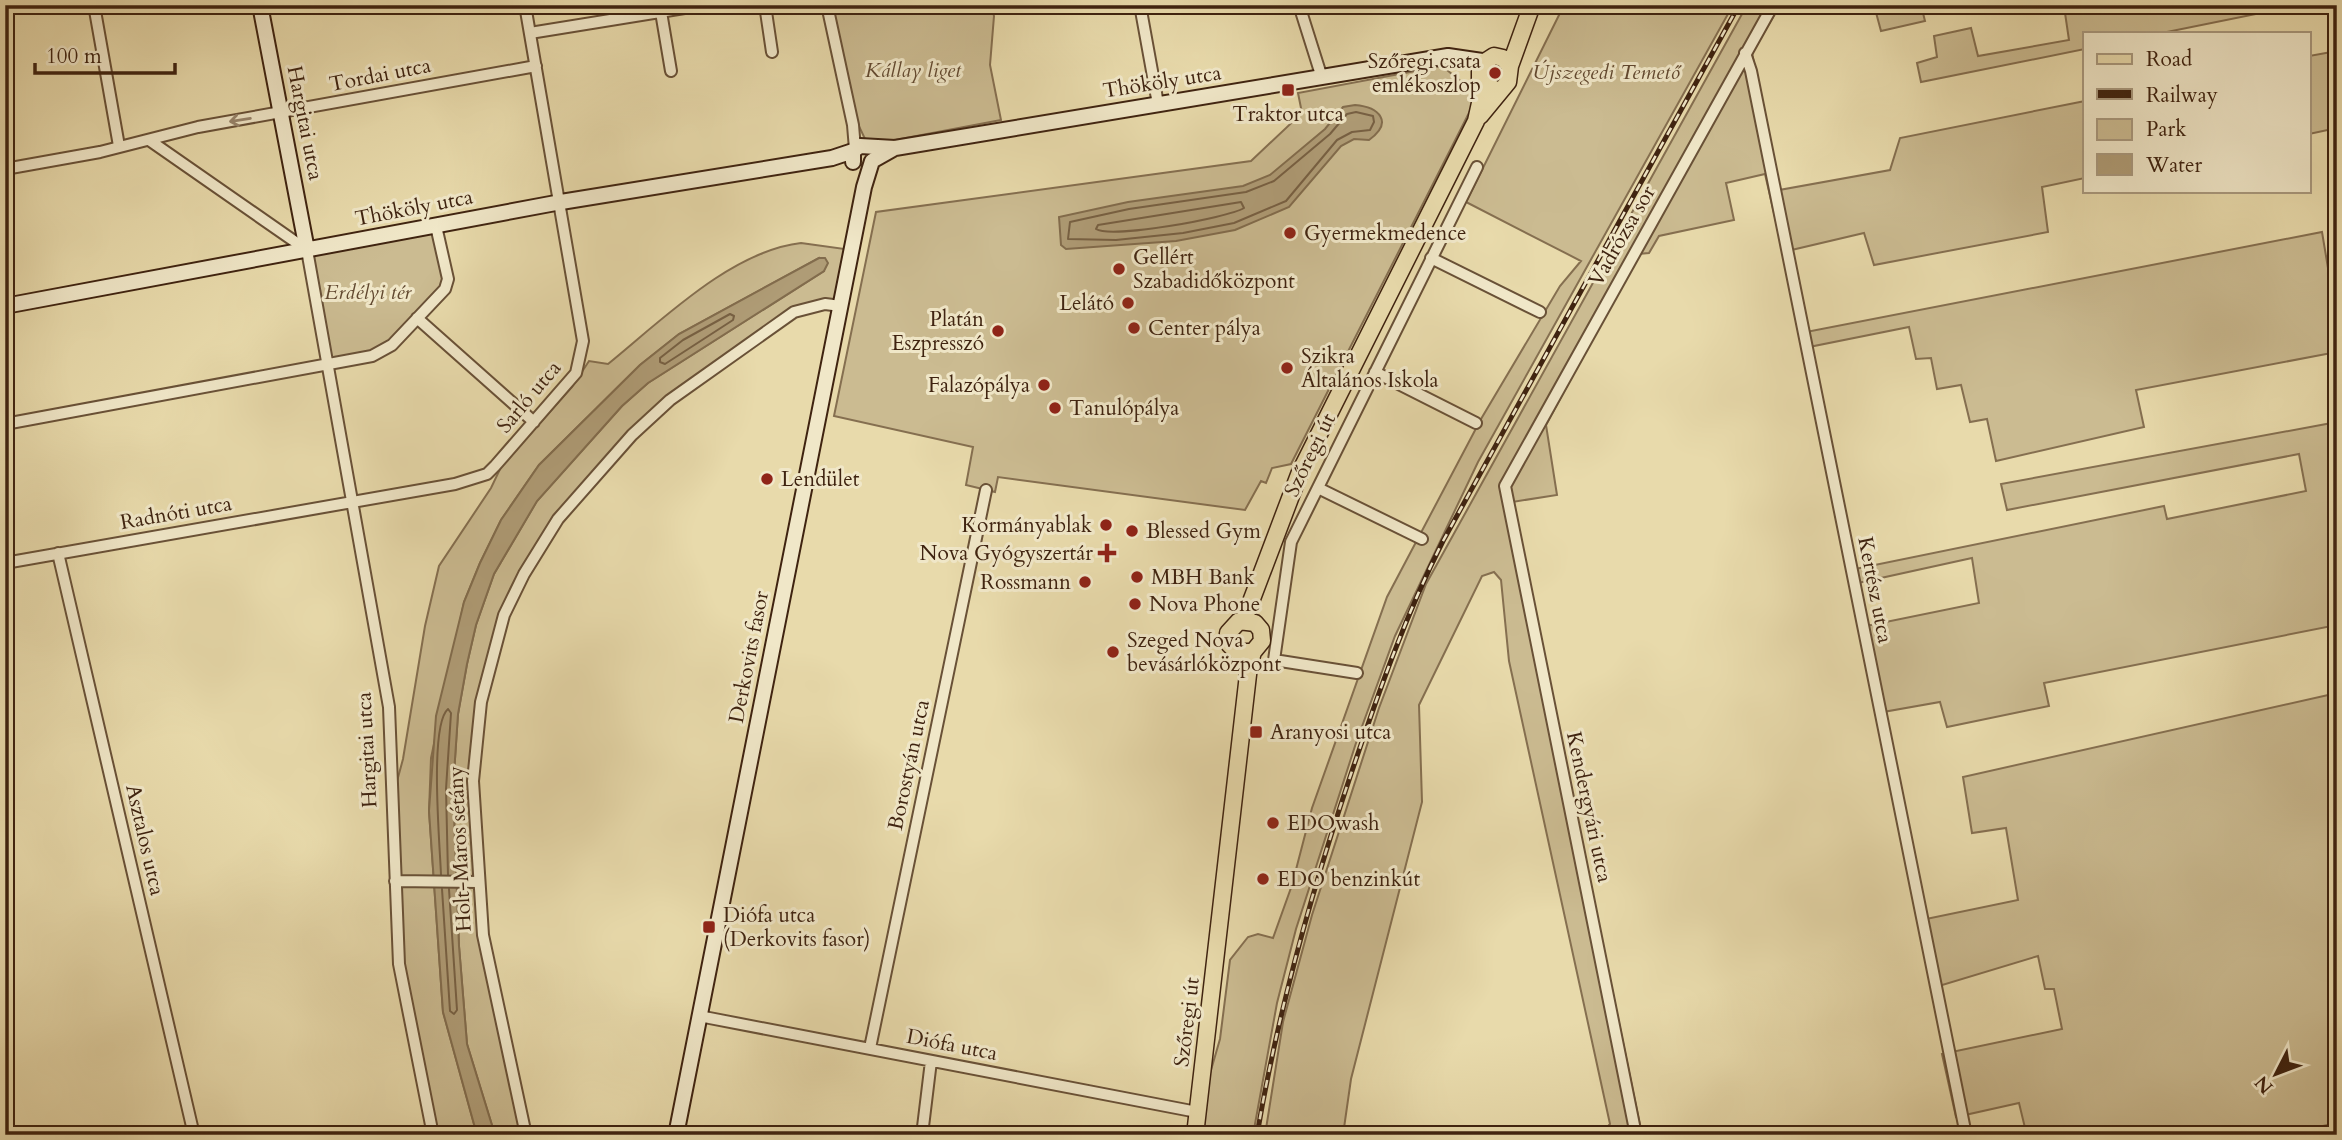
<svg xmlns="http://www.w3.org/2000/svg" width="2342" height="1140" viewBox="0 0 2342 1140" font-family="Cardo,serif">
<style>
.green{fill:#cbbb91;stroke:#856f50;stroke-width:2}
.water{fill:#af9c76;stroke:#826c4d;stroke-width:2}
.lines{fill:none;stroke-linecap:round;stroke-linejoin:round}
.shore{stroke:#776043;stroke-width:2}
.street-casing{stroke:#695137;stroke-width:14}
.secondary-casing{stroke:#3f2310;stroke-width:18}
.primary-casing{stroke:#3f2310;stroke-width:19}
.street{stroke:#f0e7c8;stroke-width:10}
.secondary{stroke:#f0e7c8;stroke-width:14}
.primary{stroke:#e8daab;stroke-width:16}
.rail-casing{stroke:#3f2310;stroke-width:5}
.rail{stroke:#f0e7c8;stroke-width:2.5;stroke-dasharray:8;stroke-linecap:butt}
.oneway{stroke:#98856c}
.poi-dot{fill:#8f2418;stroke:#f0e7c8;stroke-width:2.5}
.labels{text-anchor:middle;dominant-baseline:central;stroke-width:6;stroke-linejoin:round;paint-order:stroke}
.poi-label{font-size:21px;fill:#3f2310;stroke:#f0e7c8;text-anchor:start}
.park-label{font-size:21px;font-style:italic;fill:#624930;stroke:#f0e7c8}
.street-label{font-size:21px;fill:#3f2310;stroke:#f0e7c8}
</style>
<rect width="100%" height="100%" fill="#e8daab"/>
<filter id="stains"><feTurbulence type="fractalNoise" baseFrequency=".00286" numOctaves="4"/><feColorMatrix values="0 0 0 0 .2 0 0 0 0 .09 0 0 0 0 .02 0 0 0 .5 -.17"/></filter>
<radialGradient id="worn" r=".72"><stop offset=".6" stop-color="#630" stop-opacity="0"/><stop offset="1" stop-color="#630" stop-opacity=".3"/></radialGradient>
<!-- green -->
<path class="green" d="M 832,5 L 991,5 L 994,16 L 990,65 L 1001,120 L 874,144 L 865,139 L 857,122 Z
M 1564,5 L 1733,5 L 1478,462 L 1395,636 L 1356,743 L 1296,929 L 1277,1003 L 1253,1135 L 1202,1135 L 1209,1077 L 1220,1039 L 1230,960 L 1248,937 L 1258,934 L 1273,938 L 1292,885 L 1312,808 L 1387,597 L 1481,419 L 1560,286 L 1581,261 L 1466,202 Z
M 1747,5 L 1807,5 L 1776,12 L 1752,53 L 1779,190 L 1890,170 L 1900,138 L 2085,101 L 2085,178 L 2042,187 L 2048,232 L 1874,265 L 1864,233 L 1783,252 L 1765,174 L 1726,183 L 1734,220 L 1659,236 L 1649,253 L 1638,254 L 1546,425 L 1557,495 L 1512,502 L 1642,1135 L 1600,1135 L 1610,1124 L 1509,661 L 1501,580 L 1494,572 L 1482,576 L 1419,705 L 1422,802 L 1351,1079 L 1343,1135 L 1265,1135 L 1283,1022 L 1312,915 L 1379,708 L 1426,584 Z
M 1874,5 L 1921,5 L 1925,21 L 1881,31 Z
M 2099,5 L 2300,5 L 2162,33 L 2085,33 L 2085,49 L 1921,82 L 1917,63 L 1937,57 L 1934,36 L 1971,28 L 1978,56 L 2069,40 L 2065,13 Z
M 2337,51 L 2337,128 L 2309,134 L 2309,56 Z
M 1442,66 L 1474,92 L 1473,105 L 1291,464 L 1272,468 L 1266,483 L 1261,481 L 1245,510 L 998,477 L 995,492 L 966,485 L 973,447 L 834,416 L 876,212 L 1251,161 L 1302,113 L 1298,93 Z
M 436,226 L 448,279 L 392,345 L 327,364 L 307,250 Z
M 2322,232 L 2330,280 L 2337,279 L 2337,352 L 2136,390 L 2144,427 L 1996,461 L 1987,419 L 1970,422 L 1961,385 L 1937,389 L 1931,358 L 1916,359 L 1909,327 L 1809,347 L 1806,332 Z
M 801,243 L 852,250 L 841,306 L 807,307 L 670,400 L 558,519 L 504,615 L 476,731 L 478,882 L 526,1135 L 495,1135 L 467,1044 L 459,946 L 453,789 L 458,714 L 467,664 L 476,625 L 494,574 L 537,501 L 622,406 L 648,383 L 824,271 L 819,258 L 679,334 L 640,365 L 539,465 L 501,520 L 480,563 L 464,602 L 431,758 L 429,811 L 443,1012 L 477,1135 L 436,1135 L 402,956 L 396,785 L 403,759 L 425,626 L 439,566 L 491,488 L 501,467 L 572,387 L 589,361 L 608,364 C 661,321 731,251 801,243 Z
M 2337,422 L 2337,625 L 2044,683 L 2049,706 L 1947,727 L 1940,702 L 1883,712 L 1866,626 L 1979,603 L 1972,558 L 1858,583 L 1855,569 L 2164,506 L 2167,519 L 2306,491 L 2299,454 L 2007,510 L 2001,484 Z
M 2337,693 L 2337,1123 L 2280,1135 L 2015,1135 L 2026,1132 L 2019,1103 L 1956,1117 L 1942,1054 L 2062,1029 L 2054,989 L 2045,989 L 2038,956 L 1939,986 L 1926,919 L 2018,900 L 2006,828 L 1972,833 L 1963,777 Z"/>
<!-- water -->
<path class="water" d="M 1355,105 C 1379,107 1394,122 1369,140 L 1354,139 L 1341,146 L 1289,207 L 1235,230 L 1176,241 L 1066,249 L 1061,245 L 1059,217 L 1128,202 L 1243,186 L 1270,175 L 1325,129 L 1343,107 Z
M 819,258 L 825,258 L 828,263 L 824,271 L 648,383 L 622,406 L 537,501 L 494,574 L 476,625 L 467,664 L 458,714 L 453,789 L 459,946 L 467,1044 L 495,1135 L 477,1135 L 443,1012 L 429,811 L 436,716 L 464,602 L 480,563 L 501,520 L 539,465 L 640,365 L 679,334 Z"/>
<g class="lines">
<!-- shore -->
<path class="shore" d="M 1356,112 L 1373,116 L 1374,122 L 1370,130 L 1352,132 L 1337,140 L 1286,201 L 1234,223 L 1183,233 L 1116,240 L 1068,239 L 1070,222 L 1129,209 L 1246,192 L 1274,181 L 1330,134 L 1347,114 Z
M 1241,202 L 1244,208 C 1227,218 1111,239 1096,229 L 1098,225 Z
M 730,314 L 734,316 L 733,320 L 665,364 L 660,362 L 660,358 L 683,340 Z
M 441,875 C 440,846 429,725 448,709 L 451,713 L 446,789 L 448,875
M 442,889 L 450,1011 L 454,1014 L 457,1010 L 449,889"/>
<!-- street casing -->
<g class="street-casing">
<path id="street" d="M 94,5 L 119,146
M 765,5 L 772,52
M 827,5 L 853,125 L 855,149
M 1140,5 L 1158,104
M 1299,5 L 1322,78
M 661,12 L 671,71
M 530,33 L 703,5
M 1745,53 L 1751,71 L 1966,1135
M 149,140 L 307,250 L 389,707 L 399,964 L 433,1135
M 5,169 L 100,152 L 198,127 L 536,66
M 1431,258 L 1540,312
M 417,318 L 534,422
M 1375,372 L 1476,423
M 5,424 L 372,356 L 392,345 L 445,289 L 448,279 L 436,226
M 1318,488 L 1422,539
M 58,553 L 194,1135
M 5,563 L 455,484 L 487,474 L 495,466 L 576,373 L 583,341 L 525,5
M 1357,673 L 1274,660 L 1291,542 L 1477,167
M 395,881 L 478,882
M 699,1016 L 1197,1112
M 870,1048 L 986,490
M 526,1135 L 483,935 L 473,781 L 481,702 L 504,615 L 524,574 L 558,519 L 632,435 L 670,400 L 794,312 L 825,304 L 841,306
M 922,1135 L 931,1061
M 1636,1135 L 1505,486 L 1773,5"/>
</g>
<!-- secondary casing -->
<g class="secondary-casing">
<path id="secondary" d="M 260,5 L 307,250
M 853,162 L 853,151 L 860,146 L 895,148 L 1448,56 L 1482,61
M 5,306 L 561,202 L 832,158 L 853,151
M 676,1135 L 864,187 L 872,161 L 895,148"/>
</g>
<!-- primary casing -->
<g class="primary-casing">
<path id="primary" d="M 1494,89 L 1480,80 L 1480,65 L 1494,56 L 1503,58 L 1510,66
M 1480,116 L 1508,82 L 1510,66 L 1532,5
M 1244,620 L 1300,472 L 1476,121 L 1484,85
M 1195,1135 L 1249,666 L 1253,652 L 1262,641 L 1261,630 L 1255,623 L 1239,621 L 1228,633 L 1229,644 L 1237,652 L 1253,652"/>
</g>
<!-- street -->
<use href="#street" class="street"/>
<!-- secondary -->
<use href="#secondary" class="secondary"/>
<!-- primary -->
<use href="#primary" class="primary"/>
<!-- rail casing -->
<g class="rail-casing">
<path id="rail" d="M 1257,1135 C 1278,1011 1311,893 1351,774 C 1378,694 1405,616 1443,541 L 1739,5"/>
</g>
<!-- rail -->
<use href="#rail" class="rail"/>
</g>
<!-- one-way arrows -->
<defs><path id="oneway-shaft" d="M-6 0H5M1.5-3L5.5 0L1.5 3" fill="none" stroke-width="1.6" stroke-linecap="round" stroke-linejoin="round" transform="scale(1.75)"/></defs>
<use class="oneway" href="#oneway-shaft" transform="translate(240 120) rotate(171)"/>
<!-- markers -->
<g class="poi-dot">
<circle cx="1495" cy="73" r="7"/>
<rect x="1281" y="83" width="14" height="14" rx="3.5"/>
<circle cx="1290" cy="233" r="7"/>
<circle cx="1119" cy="269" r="7"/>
<circle cx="1128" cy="303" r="7"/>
<circle cx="1134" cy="328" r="7"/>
<circle cx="998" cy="331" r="7"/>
<circle cx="1287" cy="368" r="7"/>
<circle cx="1044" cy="385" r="7"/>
<circle cx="1055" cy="408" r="7"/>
<circle cx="767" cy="479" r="7"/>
<circle cx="1106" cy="525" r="7"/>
<circle cx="1132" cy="531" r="7"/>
<path d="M1103.5 542.5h7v7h7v7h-7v7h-7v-7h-7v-7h7z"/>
<circle cx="1137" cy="577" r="7"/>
<circle cx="1085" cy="582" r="7"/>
<circle cx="1135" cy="604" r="7"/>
<circle cx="1113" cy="652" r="7"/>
<rect x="1249" y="725" width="14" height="14" rx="3.5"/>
<circle cx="1273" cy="823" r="7"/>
<circle cx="1263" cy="879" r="7"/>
<rect x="702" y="920" width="14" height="14" rx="3.5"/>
</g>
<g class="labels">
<!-- poi labels -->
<g class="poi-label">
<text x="1481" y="61" text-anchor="end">Szőregi csata<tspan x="1481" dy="24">emlékoszlop</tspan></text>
<text x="1288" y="114" text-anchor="middle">Traktor utca</text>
<text x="1304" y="233">Gyermekmedence</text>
<text x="1133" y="257">Gellért<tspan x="1133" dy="24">Szabadidőközpont</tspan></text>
<text x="1114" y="303" text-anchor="end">Lelátó</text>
<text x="984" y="319" text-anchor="end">Platán<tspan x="984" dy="24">Eszpresszó</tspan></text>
<text x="1148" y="328">Center pálya</text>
<text x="1301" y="356">Szikra<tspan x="1301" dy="24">Általános Iskola</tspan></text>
<text x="1030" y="385" text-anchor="end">Falazópálya</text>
<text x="1069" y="408">Tanulópálya</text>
<text x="781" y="479">Lendület</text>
<text x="1092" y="525" text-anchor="end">Kormányablak</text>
<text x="1146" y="531">Blessed Gym</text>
<text x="1093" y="553" text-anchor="end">Nova Gyógyszertár</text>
<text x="1151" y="577">MBH Bank</text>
<text x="1071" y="582" text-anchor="end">Rossmann</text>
<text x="1149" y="604">Nova Phone</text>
<text x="1127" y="640">Szeged Nova<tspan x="1127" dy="24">bevásárlóközpont</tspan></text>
<text x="1270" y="732">Aranyosi utca</text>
<text x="1287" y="823">EDOwash</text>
<text x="1277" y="879">EDO benzinkút</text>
<text x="723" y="915">Diófa utca<tspan x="723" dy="24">(Derkovits fasor)</tspan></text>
</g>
<!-- park labels -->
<g class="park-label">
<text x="913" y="70">Kállay liget</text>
<text x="1606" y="72">Újszegedi Temető</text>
<text x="368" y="292">Erdélyi tér</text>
</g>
<!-- street labels -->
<g class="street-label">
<text transform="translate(380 75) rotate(-11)">Tordai utca</text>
<text transform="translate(1162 82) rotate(-9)">Thököly utca</text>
<text transform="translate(305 123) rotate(79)">Hargitai utca</text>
<text transform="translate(414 208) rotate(-11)">Thököly utca</text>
<text transform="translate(1622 236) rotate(-60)">Vadrózsa sor</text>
<text transform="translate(529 397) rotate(-50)">Sarló utca</text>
<text transform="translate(1310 455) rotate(-64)">Szőregi út</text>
<text transform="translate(176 513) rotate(-10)">Radnóti utca</text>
<text transform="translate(1875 590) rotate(79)">Kertész utca</text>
<text transform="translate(749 657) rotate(-79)">Derkovits fasor</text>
<text transform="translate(367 750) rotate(-93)">Hargitai utca</text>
<text transform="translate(909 765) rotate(-78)">Borostyán utca</text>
<text transform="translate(1589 807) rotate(78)">Kendergyári utca</text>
<text transform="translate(145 840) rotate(77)">Asztalos utca</text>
<text transform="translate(460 849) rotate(-93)">Holt-Maros sétány</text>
<text transform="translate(1187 1022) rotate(-83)">Szőregi út</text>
<text transform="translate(952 1045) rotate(11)">Diófa utca</text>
</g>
</g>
<!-- margin -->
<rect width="2342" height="1140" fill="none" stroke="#e8daab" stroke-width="28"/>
<rect x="7" y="7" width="2328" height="1126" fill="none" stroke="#3f2310" stroke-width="3.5"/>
<rect x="14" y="14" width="2314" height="1112" fill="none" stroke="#3f2310" stroke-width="2"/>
<!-- legend -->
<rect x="2083" y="32" width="228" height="161" fill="#f0e7c8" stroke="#a9997e" stroke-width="2"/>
<rect x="2097" y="54" width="35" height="10" fill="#e8daab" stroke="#a9997e" stroke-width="2"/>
<text x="2146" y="66" font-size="21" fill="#3f2310">Road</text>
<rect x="2097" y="89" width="35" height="10" fill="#3f2310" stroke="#a9997e" stroke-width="2"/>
<text x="2146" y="102" font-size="21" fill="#3f2310">Railway</text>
<rect x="2097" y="119" width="35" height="21" fill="#cbbb91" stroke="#a9997e" stroke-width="2"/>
<text x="2146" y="136" font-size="21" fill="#3f2310">Park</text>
<rect x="2097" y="154" width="35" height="21" fill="#af9c76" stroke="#a9997e" stroke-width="2"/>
<text x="2146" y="172" font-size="21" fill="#3f2310">Water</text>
<!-- north arrow -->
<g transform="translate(2276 1074) rotate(228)" stroke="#f0e7c8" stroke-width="5" paint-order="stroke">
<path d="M0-5L12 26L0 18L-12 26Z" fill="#3f2310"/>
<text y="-10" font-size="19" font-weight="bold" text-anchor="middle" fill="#3f2310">N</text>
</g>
<!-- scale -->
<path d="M35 63v10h140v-10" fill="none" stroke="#3f2310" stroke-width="3.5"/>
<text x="46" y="63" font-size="21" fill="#3f2310" stroke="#f0e7c8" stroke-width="5" paint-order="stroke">100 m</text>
<rect width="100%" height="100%" filter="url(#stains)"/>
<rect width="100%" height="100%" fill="url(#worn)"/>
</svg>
